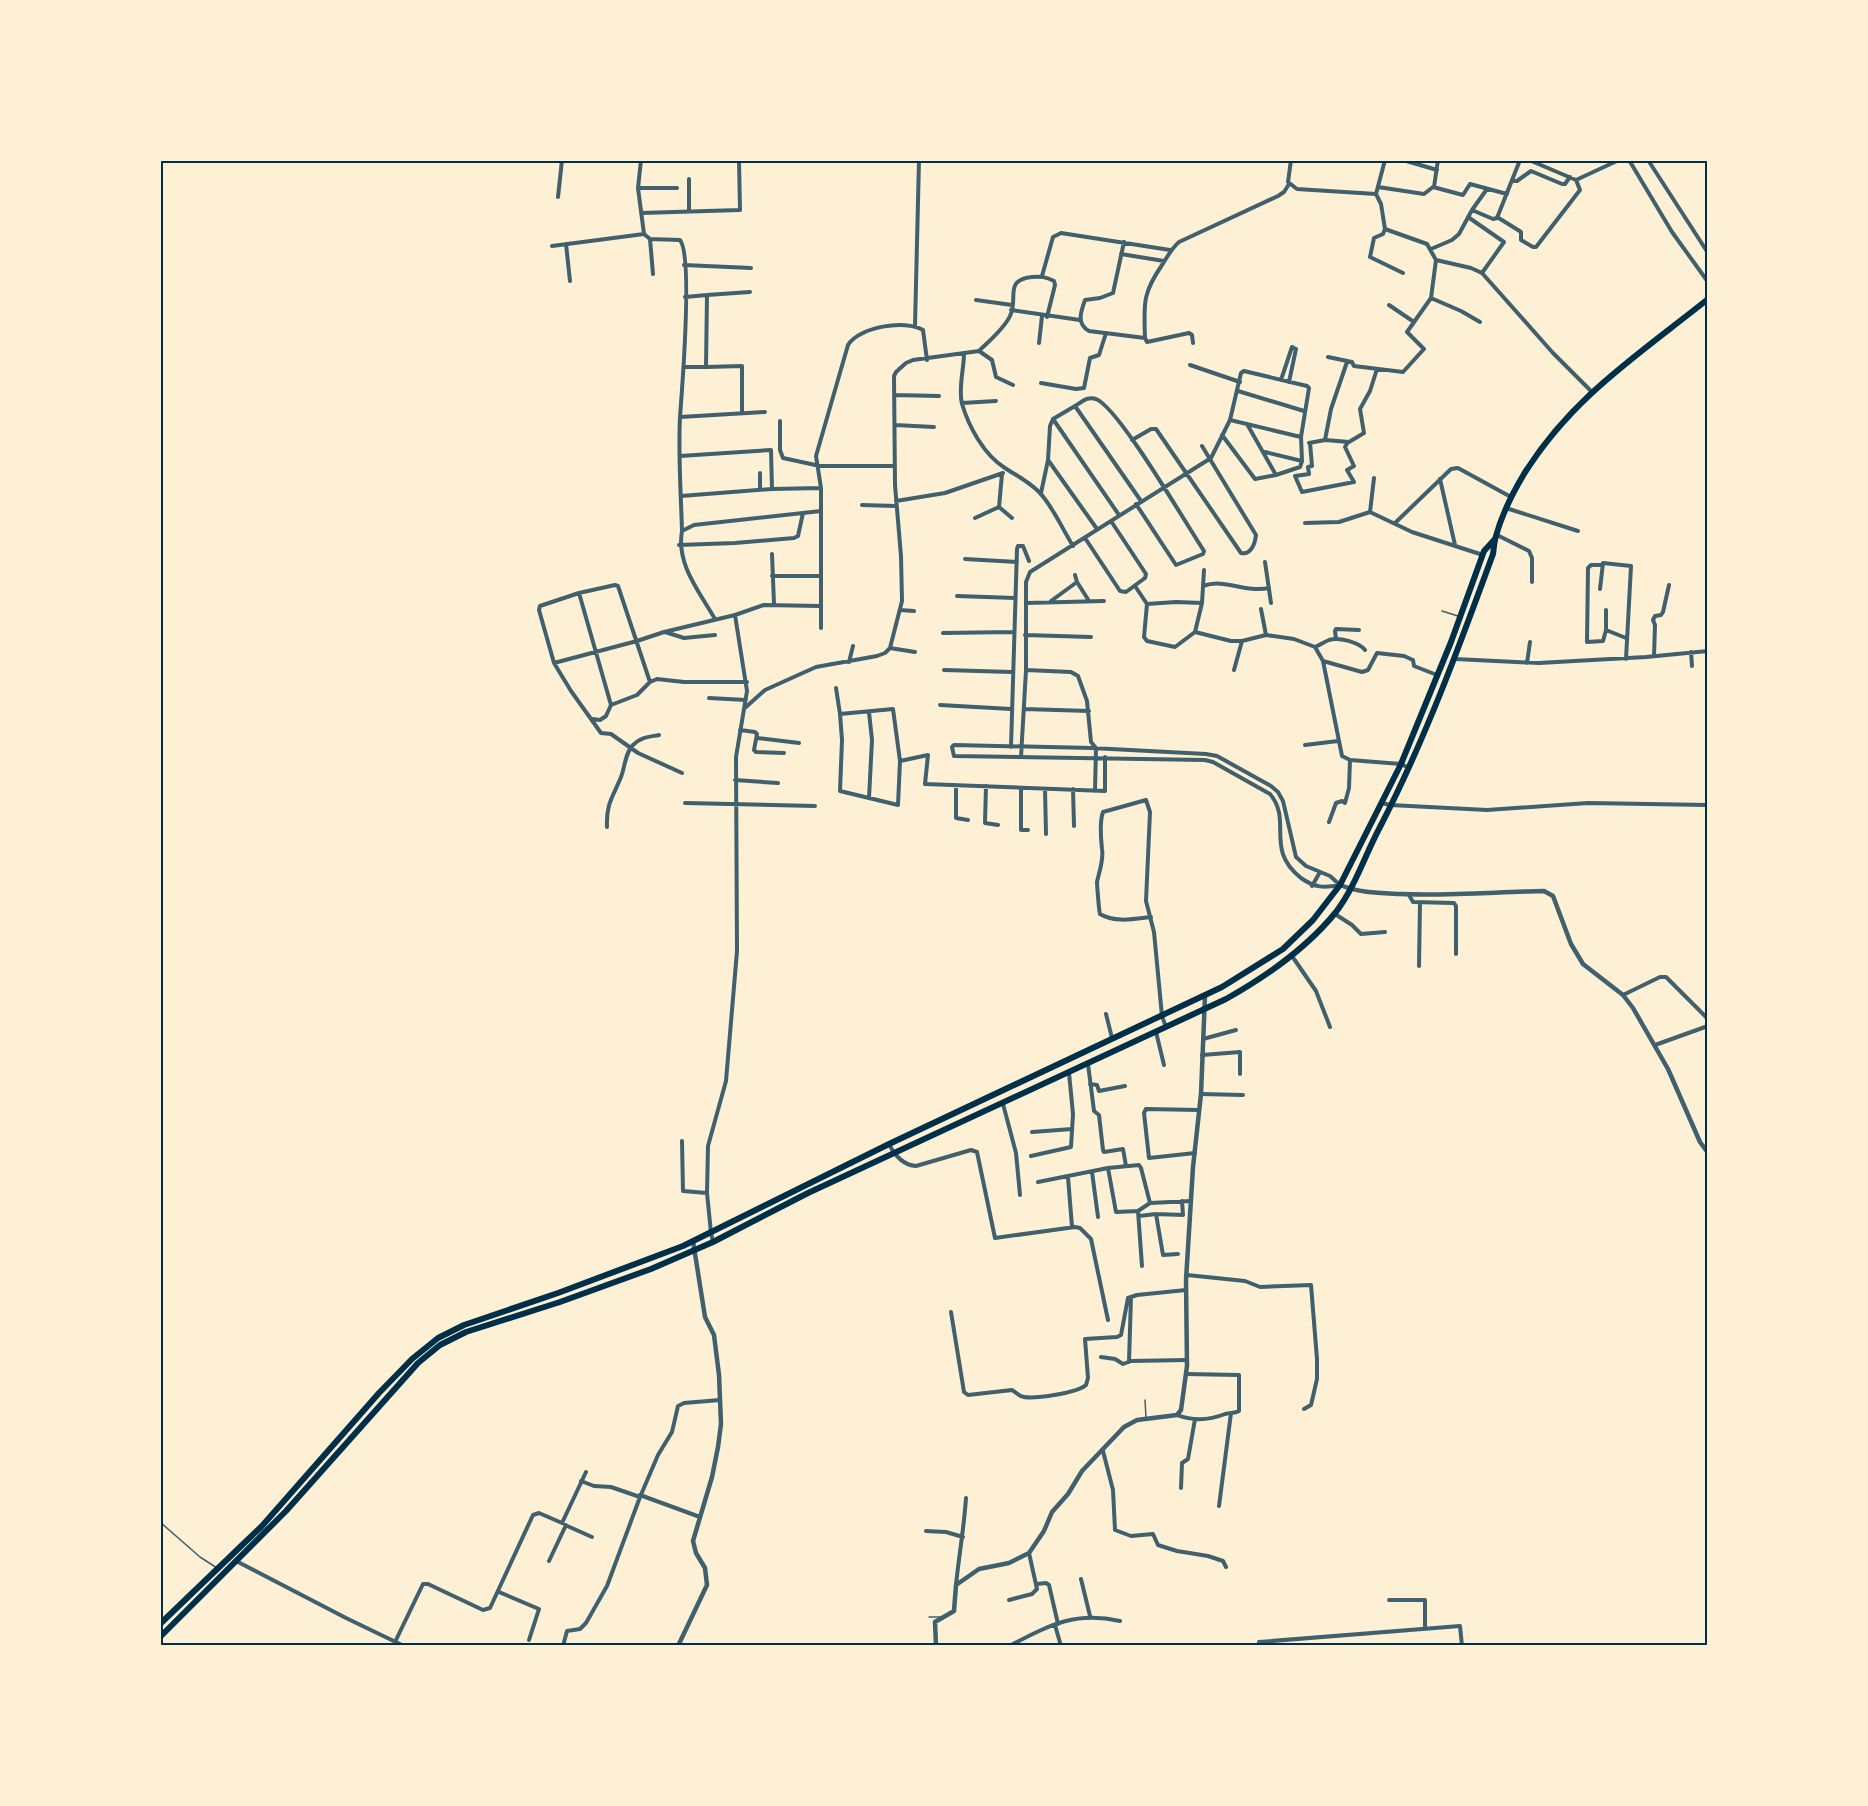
<svg xmlns="http://www.w3.org/2000/svg" width="1868" height="1806" viewBox="0 0 1868 1806" font-family="Raleway,sans-serif">
<style>
.lines{fill:none;stroke-linecap:round;stroke-linejoin:round}
.service{stroke:#3f606c;stroke-width:1.5}
.minor{stroke:#3f606c;stroke-width:4}
.tertiary{stroke:#3f606c;stroke-width:4.5}
.trunk{stroke:#003049;stroke-width:6}
.neatline{fill:none;stroke:#003049;stroke-width:2}
</style>
<rect width="100%" height="100%" fill="#fdf0d5"/>
<g class="lines">
<!-- service -->
<path class="service" d="M 1442,611 L 1458,616
M 1145,1400 L 1146,1418
M 160,1522 L 200,1557 L 217,1568
M 929,1617 L 941,1617"/>
<!-- minor -->
<path class="minor" d="M 641,160 L 638,188 L 644,234 L 650,239 L 680,240 C 693,256 682,390 680,417 C 678,455 681,494 682,531 C 676,564 699,591 715,619
M 1291,160 L 1288,182 L 1297,189 L 1376,194 L 1381,204 L 1385,229
M 1403,160 L 1437,170
M 1629,160 L 1672,232 L 1708,282
M 1648,160 L 1708,253
M 689,179 L 689,212
M 1576,180 L 1619,160
M 1513,181 L 1517,181 L 1531,171 L 1562,184 L 1565,184 L 1570,177
M 1378,187 L 1424,194 L 1433,187 L 1463,195 L 1470,184 L 1507,194
M 1434,187 L 1438,160
M 638,188 L 677,188
M 1376,194 L 1385,160
M 558,197 L 562,160
M 1472,210 L 1493,219 L 1497,218 L 1520,160
M 641,213 L 740,210 L 739,160
M 1468,217 L 1504,242 L 1482,273
M 1497,217 L 1518,230 L 1521,232 L 1521,240 L 1533,247 L 1536,247 L 1580,190 L 1576,180 L 1529,160
M 1385,229 L 1427,244 L 1436,260 L 1471,268 L 1482,273 L 1553,353 L 1591,391
M 1385,229 L 1383,234 L 1374,238 L 1370,257 L 1403,273
M 650,239 L 653,274
M 1124,242 L 1113,293 L 1100,298 L 1085,300 C 1081,311 1076,324 1089,331 L 1145,338
M 566,244 L 570,281
M 552,246 L 644,234
M 1431,249 L 1452,240 L 1459,234 L 1472,210 L 1487,189
M 1121,254 L 1164,261
M 684,265 L 751,268
M 1042,276 L 1053,237 L 1061,233 L 1170,250
M 707,295 L 750,292
M 1431,298 L 1461,311 L 1480,322
M 976,300 L 1012,305
M 1389,305 L 1414,322
M 1011,310 L 1080,320
M 915,326 L 919,160
M 1039,343 L 1042,316
M 1193,343 L 1192,335 L 1189,333 L 1147,342 L 1145,338 C 1144,304 1142,294 1162,265 C 1168,256 1171,249 1179,242 L 1278,196 L 1284,192 L 1289,184
M 979,351 L 992,360 L 996,377 L 1013,385
M 964,353 C 964,370 958,388 962,404 C 969,427 984,455 1005,468 C 1017,476 1028,481 1039,492 C 1052,505 1063,530 1073,546
M 1328,357 L 1352,362 L 1354,366 L 1403,372 L 1424,349 L 1407,332 L 1431,298 L 1436,260
M 1190,365 L 1240,382
M 685,367 L 706,367 L 707,295 L 685,297
M 706,367 L 742,366 L 742,413
M 1281,380 L 1292,347 L 1296,349 L 1289,382
M 1041,383 L 1076,389 L 1084,388 L 1090,358 L 1099,355 L 1106,333
M 1238,391 L 1304,411
M 895,395 L 939,396
M 962,403 L 996,401
M 680,417 L 765,412
M 1053,419 L 1119,515
M 780,421 L 780,450 L 783,458 L 820,466 L 895,466
M 1247,424 L 1276,475
M 895,425 L 934,427
M 1222,435 L 1255,479 L 1276,475 L 1300,467 L 1302,461 L 1301,437 L 1309,388 L 1307,386 L 1244,371 L 1241,373 L 1230,420
M 1132,440 L 1151,429 L 1156,429 L 1241,553 C 1251,555 1255,544 1256,535 L 1202,446
M 1325,440 L 1349,442 L 1364,433 L 1360,409 L 1370,391 L 1377,369
M 1309,443 L 1325,440 L 1331,409 L 1347,362
M 1310,443 L 1312,466 L 1308,467 L 1309,474 L 1295,476 L 1302,492 L 1354,482 L 1347,470 L 1354,466 L 1345,447 L 1348,442
M 1265,452 L 1302,461
M 680,456 L 771,450 L 772,489
M 1048,460 L 1097,529
M 1002,474 L 999,507 L 1012,518
M 1374,478 L 1370,512 L 1412,532 L 1483,555
M 1440,479 L 1455,545
M 760,490 L 760,473
M 1041,493 L 1048,460 L 1050,426 L 1053,419 L 1075,406
M 681,496 L 772,489 L 821,488
M 896,501 L 945,493 L 1003,473
M 1136,504 L 1176,565 L 1203,554 L 1204,551 C 1186,524 1119,408 1096,399 C 1087,396 1082,402 1075,406 L 1141,501
M 862,505 L 896,506
M 1506,508 L 1578,531
M 975,518 L 999,507
M 1305,523 L 1339,522 L 1370,512
M 1395,523 L 1451,469 L 1458,468 L 1511,497
M 682,531 L 694,525 L 821,511
M 1497,535 L 1529,551 L 1532,558 L 1532,582
M 1085,538 L 1120,591 L 1126,592 L 1145,578 L 1146,574 L 1111,521
M 679,545 L 735,543 L 794,538 L 798,536 L 803,513
M 772,554 L 774,604
M 965,559 L 1017,562
M 1265,562 L 1271,603
M 1603,565 L 1591,565 L 1588,568 L 1587,642 L 1603,641 L 1606,630
M 1075,575 L 1077,582 L 1089,601
M 772,576 L 820,576
M 1135,586 L 1147,604 L 1144,637 L 1147,641 L 1175,647 L 1195,632 L 1231,641 L 1242,641 L 1266,635 L 1294,639 L 1315,647 L 1323,661 L 1342,756 L 1350,760 L 1401,764 L 1409,768
M 1203,586 C 1225,578 1244,593 1269,588
M 1600,589 L 1603,563 L 1631,566 L 1626,659
M 579,593 L 611,705 L 606,716 L 600,720 L 592,719
M 957,596 L 1015,598
M 1051,601 L 1077,582
M 1026,603 L 1104,601
M 1147,604 L 1176,602 L 1202,603
M 1261,609 L 1266,635
M 900,610 L 914,611
M 1606,610 L 1606,630 L 1626,638
M 735,615 L 764,605 L 820,606
M 821,628 L 821,488 L 816,456 L 848,345 C 859,327 905,319 923,330 L 927,360
M 665,632 L 684,638 L 715,635
M 1195,632 L 1202,603 L 1204,570
M 943,633 L 1013,632
M 1025,635 L 1091,637
M 1336,639 L 1335,631 L 1336,629 L 1359,630
M 1315,647 C 1320,645 1324,642 1329,640 C 1339,637 1359,642 1365,650
M 890,648 L 915,652
M 1691,652 L 1692,666
M 1654,656 L 1655,625 L 1653,620 L 1655,616 L 1661,615 L 1663,612 L 1669,585
M 1455,659 L 1539,663 L 1646,657 L 1708,651
M 1323,661 L 1362,672 L 1368,670 L 1377,653 L 1404,656 L 1413,660 L 1414,666 L 1437,675
M 849,662 L 853,646
M 554,663 L 539,610 L 540,606 L 579,593 L 615,585 L 618,586 L 650,682
M 1527,663 L 1530,642
M 944,670 L 1012,672
M 1026,670 L 1071,672 L 1078,676 L 1087,701 L 1091,742 L 1096,748 L 1095,791
M 1234,670 L 1242,641
M 836,688 L 840,714
M 709,698 L 746,700
M 611,705 L 637,695 L 650,682 L 657,679 L 684,682 L 747,682
M 940,705 L 1011,709
M 746,707 L 765,690 L 816,667 L 877,656 L 885,653 L 890,648 L 902,601 L 901,556 L 895,485 L 894,376 L 896,372 L 906,363 L 913,360 L 979,351 C 989,341 1004,329 1010,316 C 1019,299 1003,280 1032,277 C 1041,276 1046,277 1054,281 L 1055,285 L 1047,317
M 893,709 L 900,761 L 898,805 L 840,791 L 842,740 L 840,714 Z
M 1024,709 L 1089,711
M 869,712 L 872,740 L 869,798
M 740,730 L 755,732 L 757,734 L 754,750 L 756,752 L 784,753
M 757,738 L 799,743
M 954,745 L 1092,748 L 1206,754 L 1217,756 L 1271,786 L 1278,792 L 1283,801 L 1296,857 L 1306,866 L 1330,876 L 1340,885 C 1324,888 1315,888 1301,878 C 1264,849 1293,821 1270,794 L 1213,762 L 1205,760 L 954,756 L 952,747 Z
M 1305,745 L 1338,741
M 1011,747 L 1017,549 L 1018,546 L 1023,546 L 1029,561
M 1021,757 L 1026,670 L 1026,582 L 1030,572 L 1211,458 L 1230,420 L 1301,437
M 900,761 L 928,755 L 925,784 L 1105,791 L 1105,757
M 682,773 L 638,753 L 611,734 L 601,733 L 571,691 L 554,663 L 637,641 L 664,632 L 735,615 L 747,691 L 736,757 L 737,951 L 726,1081 L 708,1146 L 707,1193 L 711,1233 L 713,1242
M 735,780 L 778,783
M 956,785 L 956,818 L 968,820
M 986,786 L 985,823 L 998,825
M 1021,788 L 1021,830 L 1028,830
M 1045,789 L 1046,834
M 1073,789 L 1074,826
M 685,803 L 815,806
M 1382,803 L 1390,805 L 1487,810 L 1588,803 L 1708,805
M 1329,822 L 1336,803 L 1342,801 L 1345,803 L 1349,788 L 1350,760
M 607,827 C 606,803 613,797 621,777 C 625,767 625,753 633,745 C 641,737 649,737 659,735
M 1312,886 L 1320,872
M 1409,895 L 1413,902 L 1454,903 L 1456,906 L 1456,954
M 1335,914 L 1352,925 L 1361,934 L 1385,932
M 1151,917 C 1134,919 1115,923 1100,914 C 1099,912 1097,884 1097,882 C 1099,872 1104,860 1102,849 C 1101,838 1099,823 1103,812 L 1146,800 L 1150,812 L 1146,901 L 1154,932 L 1162,1016 L 1166,1027
M 1292,956 L 1316,991 L 1330,1027
M 1419,966 L 1420,902
M 1623,995 L 1660,977 L 1666,977 L 1708,1019
M 1106,1014 L 1112,1038
M 1156,1032 L 1164,1065
M 1203,1039 L 1236,1030
M 1655,1045 L 1708,1026
M 1202,1055 L 1240,1052 L 1240,1074
M 1088,1064 L 1094,1111 L 1099,1115 L 1103,1150 L 1104,1152 L 1123,1149 L 1126,1166
M 1090,1084 L 1097,1085 L 1099,1091 L 1125,1086
M 1201,1094 L 1243,1095
M 1003,1104 L 1016,1153 L 1020,1195
M 1032,1132 L 1072,1129
M 682,1141 L 683,1191 L 707,1193
M 889,1144 C 895,1156 903,1165 916,1166 L 971,1150 L 977,1152 L 995,1238 L 1075,1227 L 1080,1228 L 1091,1239 L 1108,1320
M 1195,1153 L 1149,1158 L 1144,1113 L 1146,1109 L 1199,1110
M 1031,1156 L 1071,1147 L 1073,1114 L 1069,1073
M 1108,1168 L 1116,1212 L 1138,1211
M 1092,1172 L 1098,1217
M 1068,1177 L 1072,1227
M 1038,1182 L 1108,1168 L 1139,1165 L 1141,1168 L 1150,1203
M 1139,1216 L 1156,1214
M 1178,1254 L 1163,1255 L 1156,1214 L 1183,1215 L 1182,1201
M 1142,1266 L 1138,1211 L 1150,1203 L 1191,1201
M 1187,1275 L 1245,1281 L 1260,1287 L 1311,1285 L 1317,1359 L 1317,1379 L 1311,1405 L 1304,1409
M 951,1312 L 964,1392 L 968,1395 L 1012,1390 C 1016,1392 1018,1396 1024,1397 C 1035,1399 1077,1393 1086,1385 L 1088,1378 L 1085,1339 L 1117,1337 L 1121,1335 L 1128,1298 L 1137,1295 L 1186,1290
M 1101,1357 L 1115,1359 L 1123,1364 L 1131,1361 L 1187,1360
M 1129,1362 L 1131,1297
M 1177,1415 C 1193,1421 1210,1420 1225,1414 C 1231,1412 1234,1414 1239,1411 L 1239,1375 L 1186,1374
M 1103,1451 L 1113,1490 L 1115,1530 L 1131,1536 L 1153,1534 L 1158,1545 L 1161,1546 L 1177,1551 L 1208,1556 L 1223,1561 L 1226,1567
M 581,1481 L 594,1486 L 611,1487 L 640,1497
M 1181,1488 L 1182,1463 L 1188,1459 L 1195,1419
M 640,1495 L 700,1517
M 1219,1506 L 1231,1413
M 565,1525 L 592,1537
M 926,1531 L 946,1532 L 963,1537
M 236,1561 L 346,1618 L 404,1646
M 549,1561 L 566,1525
M 1081,1579 L 1090,1616
M 1037,1584 L 1046,1583 L 1049,1585 L 1058,1624
M 956,1585 C 959,1555 964,1528 966,1498
M 499,1592 L 539,1609 L 529,1640
M 1009,1600 L 1032,1594 L 1037,1589 L 1029,1553
M 1389,1600 L 1425,1600 L 1425,1629
M 1055,1625 L 1061,1646
M 395,1642 L 423,1584 L 428,1584 L 483,1610 L 490,1608 L 533,1515 L 539,1513 L 562,1523 L 586,1472
M 1259,1642 L 1460,1626 L 1462,1646
M 1011,1645 C 1050,1625 1075,1611 1120,1621
M 563,1646 L 567,1631 L 580,1629 L 586,1623 L 607,1586 L 640,1497 L 658,1455 L 672,1432 L 678,1406 L 684,1403 L 720,1400"/>
<!-- tertiary -->
<path class="tertiary" d="M 1340,885 C 1360,893 1379,893 1400,894 C 1448,896 1495,892 1544,891 L 1553,896 L 1571,944 L 1583,964 L 1623,995 L 1633,1008 L 1668,1069 L 1700,1142 L 1708,1153
M 678,1646 L 707,1585 L 705,1568 L 696,1553 L 693,1541 L 712,1477 L 718,1447 L 721,1424 L 719,1375 L 714,1335 L 705,1317 L 693,1241
M 936,1646 L 935,1622 L 954,1611 L 956,1585 L 979,1569 L 1009,1563 L 1029,1553 L 1044,1531 L 1052,1512 L 1068,1494 L 1082,1471 L 1124,1427 L 1137,1420 L 1177,1415 L 1181,1410 L 1187,1366 L 1186,1280 L 1193,1167 L 1201,1094 L 1205,996"/>
<!-- trunk -->
<path class="trunk" d="M 160,1624 L 262,1526 L 379,1393 L 412,1359 L 438,1338 L 464,1325 L 558,1293 L 683,1246 L 889,1144 L 1222,987 L 1283,949 L 1313,920 L 1340,885 L 1401,764 L 1451,642 L 1484,551 L 1495,539
M 160,1637 L 286,1511 L 418,1363 L 440,1345 L 466,1332 L 560,1302 L 651,1269 L 713,1242 L 808,1193 L 1226,999 C 1267,976 1306,949 1336,912 C 1355,887 1365,855 1380,827 C 1425,740 1459,647 1493,554 C 1494,548 1494,542 1496,536 C 1502,514 1512,494 1524,474 C 1572,397 1638,355 1708,299"/>
</g>
<!-- border -->
<rect width="1868" height="1806" fill="none" stroke="#fdf0d5" stroke-width="324"/>
<rect x="162" y="162" width="1544" height="1482" class="neatline"/>
</svg>
